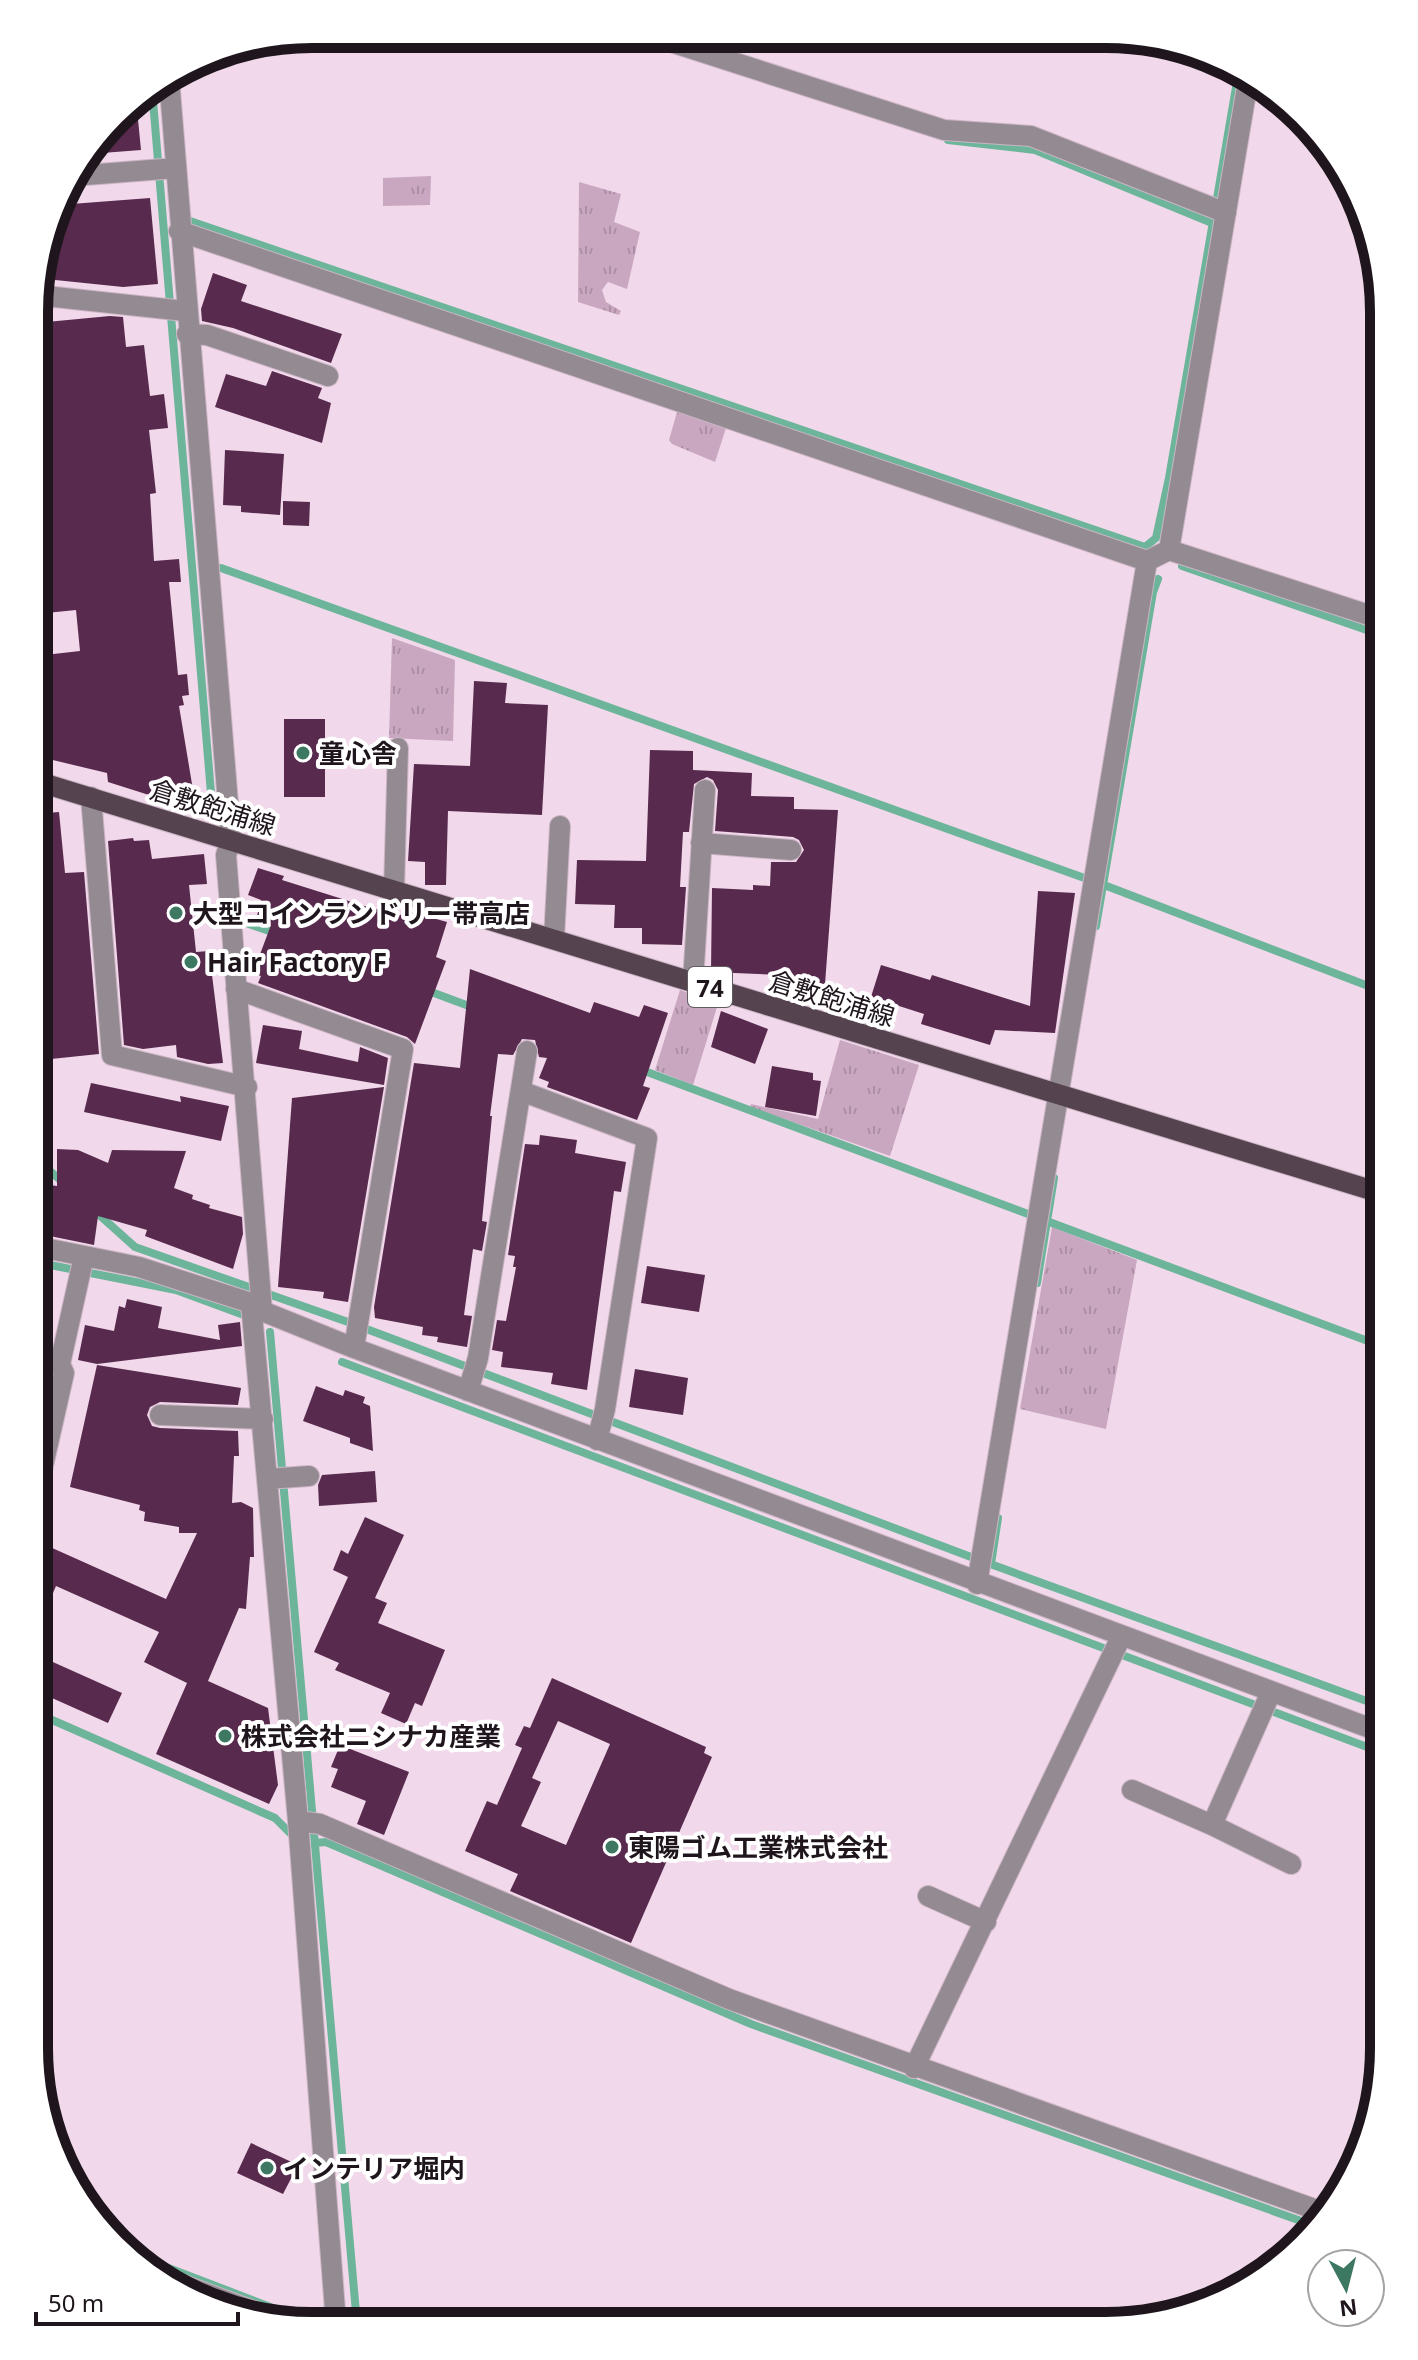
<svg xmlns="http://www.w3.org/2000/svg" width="1418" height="2360" viewBox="0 0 1418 2360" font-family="'Noto Sans','Noto Sans JP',sans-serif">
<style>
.grass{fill:url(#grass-tufts)}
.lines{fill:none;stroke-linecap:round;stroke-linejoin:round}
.stream{stroke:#6db59a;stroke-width:8}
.building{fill:#582a4e;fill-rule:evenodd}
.minor-casing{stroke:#cbb5c5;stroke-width:22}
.major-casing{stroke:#cbb5c5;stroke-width:22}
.minor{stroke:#948a91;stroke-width:20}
.major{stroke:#554450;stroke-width:20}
.poi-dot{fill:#3d7863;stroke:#fff;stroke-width:3}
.labels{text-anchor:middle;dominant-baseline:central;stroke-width:8;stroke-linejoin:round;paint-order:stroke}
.shield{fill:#fff;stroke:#625c60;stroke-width:2}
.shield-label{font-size:24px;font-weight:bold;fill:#1e161c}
.poi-label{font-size:26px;font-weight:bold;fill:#1e161c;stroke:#fff;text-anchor:start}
.street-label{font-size:26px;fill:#1e161c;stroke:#fff}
.rim{fill:none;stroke:#1e161c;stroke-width:10}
</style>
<defs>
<pattern id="grass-tufts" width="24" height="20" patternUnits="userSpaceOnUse" patternTransform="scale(2)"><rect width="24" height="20" fill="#c9a7c0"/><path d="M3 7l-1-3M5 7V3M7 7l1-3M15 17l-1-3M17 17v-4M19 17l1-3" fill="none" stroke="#ac8fa4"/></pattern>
</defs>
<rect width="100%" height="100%" fill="#f1d8ea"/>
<!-- grass -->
<path class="grass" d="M 431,176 L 430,205 L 383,206 L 383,178 Z
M 579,182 L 621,194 L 614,222 L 640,232 L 627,289 L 608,282 L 602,290 L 606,302 L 621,311 L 619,315 L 578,302 Z
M 677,412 L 726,428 L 715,462 L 672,444 L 669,440 Z
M 392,638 L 455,660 L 453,741 L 389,738 Z
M 680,990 L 718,1004 L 693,1085 L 655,1070 Z
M 840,1040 L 919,1065 L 890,1156 L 750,1107 L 751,1104 L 818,1119 Z
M 1052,1227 L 1137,1260 L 1106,1429 L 1020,1409 Z"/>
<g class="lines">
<!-- stream -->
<path class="stream" d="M 619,35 L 653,46
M 152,89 L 212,805
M 948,140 L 1035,150 L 1212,223
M 190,221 L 1145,547 L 1156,538 L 1169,478 L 1238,76
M 1182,566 L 1384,636
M 221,568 L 1104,885 L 1384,992
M 246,923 L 278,934
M 1096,926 L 1153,592 L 1158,579
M 426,990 L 477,1009
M 639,1069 L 1028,1214
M 35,1158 L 65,1184
M 96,1212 L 135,1247 L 348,1322 L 971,1557 L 1383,1707
M 1044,1220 L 1384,1347
M 35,1262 L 176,1290 L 241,1314
M 1037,1283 L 1054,1178
M 270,1332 L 357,2324
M 342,1362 L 1383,1753
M 991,1564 L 998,1518
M 34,1712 L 275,1818 L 295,1838
M 315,1843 L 326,1842 L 751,2024 L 1315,2226
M 132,2254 L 315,2324"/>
</g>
<!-- building -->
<path class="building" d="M 136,99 L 141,150 L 89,154 L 128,103 Z
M 150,198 L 158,284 L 123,287 L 36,278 L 58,205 Z
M 213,273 L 247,285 L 241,301 L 342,334 L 331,363 L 233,328 L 202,321 L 201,309 Z
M 110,316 L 123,317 L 126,347 L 144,345 L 150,396 L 164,394 L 168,428 L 149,430 L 156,493 L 150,494 L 154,561 L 179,559 L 181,582 L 169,582 L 178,675 L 187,674 L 189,695 L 182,696 L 184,705 L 179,706 L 193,790 L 149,795 L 108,782 L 107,773 L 36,756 L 36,656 L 80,651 L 76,610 L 36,614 L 36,323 Z
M 272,371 L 322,388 L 318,398 L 331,403 L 322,443 L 215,407 L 226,374 L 266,386 Z
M 225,450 L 284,454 L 280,515 L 241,512 L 241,506 L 223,505 Z
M 283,501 L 310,502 L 309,526 L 283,525 Z
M 474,681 L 507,683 L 505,703 L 548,705 L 542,815 L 448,811 L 446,885 L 425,885 L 425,862 L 408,861 L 414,764 L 470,766 Z
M 284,719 L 325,719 L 325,797 L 284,797 Z
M 650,750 L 693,751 L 693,770 L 752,773 L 751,796 L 794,797 L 794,809 L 838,810 L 825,984 L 781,983 L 782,975 L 711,972 L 712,888 L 753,890 L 753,885 L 770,886 L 771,862 L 796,862 L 804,850 L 799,840 L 793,837 L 715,831 L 718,790 L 713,780 L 707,777 L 694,784 L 689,832 L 683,832 L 680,887 L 686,887 L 682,945 L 642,944 L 642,928 L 614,928 L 615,905 L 575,904 L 577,860 L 646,861 Z
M 59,812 L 65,873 L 84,872 L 99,1054 L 51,1059 L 36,916 L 40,915 L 36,814 Z
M 133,838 L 134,841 L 149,840 L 152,859 L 204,854 L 207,884 L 189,885 L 196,952 L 209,951 L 223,1063 L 208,1064 L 177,1057 L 176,1045 L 143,1049 L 124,1045 L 108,841 Z
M 258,868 L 284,876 L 282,880 L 371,908 L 410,917 L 411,912 L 447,922 L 436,957 L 446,961 L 415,1044 L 407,1037 L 258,983 L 261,976 L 253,973 L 271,925 L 256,920 L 261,900 L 248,895 Z
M 1038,891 L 1075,893 L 1055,1033 L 995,1030 L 990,1045 L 921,1024 L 924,1014 L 871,997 L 881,965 L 930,980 L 932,975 L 1030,1006 Z
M 470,969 L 590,1013 L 594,1002 L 639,1017 L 644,1005 L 668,1013 L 643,1086 L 650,1088 L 637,1120 L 547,1087 L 549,1082 L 539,1078 L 547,1058 L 539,1057 L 535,1040 L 522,1039 L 513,1055 L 498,1054 L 490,1116 L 492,1116 L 482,1221 L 487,1222 L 482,1251 L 473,1249 L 464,1315 L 472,1316 L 467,1347 L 437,1342 L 438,1337 L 422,1335 L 423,1327 L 375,1318 L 374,1307 L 414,1063 L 460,1068 Z
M 721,1011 L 768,1029 L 755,1064 L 711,1047 Z
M 263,1025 L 302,1031 L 299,1049 L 358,1062 L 360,1047 L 388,1058 L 384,1085 L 256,1063 Z
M 772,1066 L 813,1073 L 813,1080 L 821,1081 L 816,1116 L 765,1107 Z
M 91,1083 L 181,1102 L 180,1096 L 229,1106 L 221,1141 L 84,1112 Z
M 384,1087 L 348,1302 L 323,1298 L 324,1292 L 278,1287 L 292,1098 Z
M 540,1135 L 577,1140 L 575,1153 L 626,1162 L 621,1192 L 614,1191 L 587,1390 L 551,1384 L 553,1373 L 501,1367 L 503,1352 L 492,1350 L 497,1320 L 506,1321 L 516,1267 L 513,1267 L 515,1256 L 508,1255 L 525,1144 L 539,1145 Z
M 57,1149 L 78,1150 L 108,1163 L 112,1150 L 186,1151 L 174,1188 L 193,1195 L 192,1199 L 210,1205 L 209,1208 L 242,1217 L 243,1234 L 233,1269 L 145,1236 L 147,1230 L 98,1216 L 94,1245 L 35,1233 L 35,1183 L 57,1186 Z
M 647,1266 L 705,1275 L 699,1312 L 641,1303 Z
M 127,1299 L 162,1307 L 158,1328 L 220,1340 L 218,1325 L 240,1322 L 242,1346 L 97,1364 L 78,1360 L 85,1325 L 114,1331 L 119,1306 L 125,1308 Z
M 97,1365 L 241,1388 L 238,1405 L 160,1402 L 150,1407 L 147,1415 L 152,1426 L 160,1428 L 238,1431 L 239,1456 L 234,1456 L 232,1503 L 241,1502 L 253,1508 L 254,1557 L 250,1557 L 246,1609 L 239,1608 L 208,1681 L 268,1708 L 278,1785 L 269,1804 L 156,1754 L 187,1683 L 144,1662 L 159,1632 L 56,1586 L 35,1635 L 35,1584 L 50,1547 L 166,1599 L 197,1533 L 179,1533 L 179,1527 L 144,1521 L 145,1512 L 139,1510 L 140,1505 L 70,1487 Z
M 635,1369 L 688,1378 L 683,1415 L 629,1407 Z
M 316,1386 L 343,1396 L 345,1390 L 365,1397 L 363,1403 L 370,1406 L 373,1451 L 350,1443 L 350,1438 L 303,1421 Z
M 375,1471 L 377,1502 L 319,1506 L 318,1485 L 322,1475 Z
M 365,1517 L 404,1535 L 375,1598 L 387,1603 L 378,1623 L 445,1650 L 422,1706 L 415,1703 L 406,1724 L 381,1713 L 390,1693 L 335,1670 L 339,1663 L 314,1652 L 348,1577 L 333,1570 L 341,1550 L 348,1554 Z
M 35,1654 L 122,1693 L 108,1723 L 34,1690 Z
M 552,1678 L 706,1747 L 704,1753 L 712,1757 L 631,1943 L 510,1891 L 518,1874 L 465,1851 L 487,1801 L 497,1805 L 522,1748 L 515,1745 L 524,1726 L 530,1728 ZM 558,1721 L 610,1744 L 566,1845 L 521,1826 L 541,1782 L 532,1778 Z
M 340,1745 L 409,1772 L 384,1835 L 357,1824 L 366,1801 L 331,1787 L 338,1769 L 331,1767 Z
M 251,2143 L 298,2165 L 283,2194 L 237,2173 Z"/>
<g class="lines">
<!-- minor casing -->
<g class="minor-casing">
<path id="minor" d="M 649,35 L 944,130 L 1031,136 L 1226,213
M 169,78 L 231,840 L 226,855 L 262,1311
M 73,176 L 176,168
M 179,231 L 1147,561 L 1169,550 L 1384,620
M 36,295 L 185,311
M 187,334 L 207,335 L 328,376
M 1169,550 L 1248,81
M 91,797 L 112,1055 L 247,1087
M 701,843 L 791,850
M 394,890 L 398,748
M 554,939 L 560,826
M 693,982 L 705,790
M 236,989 L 403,1049 L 354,1348
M 521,1091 L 647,1138 L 605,1409 L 597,1440
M 35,1246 L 139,1267 L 251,1303 L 262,1311 L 354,1348 L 1383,1733
M 251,1303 L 298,1821 L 336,2324
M 468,1391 L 478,1358 L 527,1051
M 160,1415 L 263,1419
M 267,1479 L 309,1476
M 35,1501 L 64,1373 L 60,1364 L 84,1256
M 977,1584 L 1147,561
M 1271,1692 L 1212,1825 L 1291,1864
M 1132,1790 L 1212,1825
M 298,1821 L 320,1824 L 729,1999 L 1328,2214
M 928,1896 L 986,1922
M 914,2068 L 1121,1637
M 178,2283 L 288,2324"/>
</g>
<!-- major casing -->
<g class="major-casing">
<path id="major" d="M 36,781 L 1384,1194"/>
</g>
<!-- minor -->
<use href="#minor" class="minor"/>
<!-- major -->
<use href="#major" class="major"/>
</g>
<!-- markers -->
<g class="poi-dot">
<circle cx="303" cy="753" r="8"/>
<circle cx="176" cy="913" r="8"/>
<circle cx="191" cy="962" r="8"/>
<circle cx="225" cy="1736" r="8"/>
<circle cx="612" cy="1847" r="8"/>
<circle cx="267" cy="2168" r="8"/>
</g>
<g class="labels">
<!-- shield labels -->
<rect class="shield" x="688" y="967" width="44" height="40" rx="6"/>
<g class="shield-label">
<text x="710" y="987">74</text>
</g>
<!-- poi labels -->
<g class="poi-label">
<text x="319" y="753">童心舎</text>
<text x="192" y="913">大型コインランドリー帯高店</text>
<text x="207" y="962">Hair Factory F</text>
<text x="241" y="1736">株式会社ニシナカ産業</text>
<text x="628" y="1847">東陽ゴム工業株式会社</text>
<text x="283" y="2168">インテリア堀内</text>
</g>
<!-- street labels -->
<g class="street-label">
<text transform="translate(213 807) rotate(17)">倉敷飽浦線</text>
<text transform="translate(832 998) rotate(17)">倉敷飽浦線</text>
</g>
</g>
<!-- crop -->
<path d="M0 0H1418V2360H0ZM312 48H1106A264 264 0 0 1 1370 312V2048A264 264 0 0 1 1106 2312H312A264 264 0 0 1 48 2048V312A264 264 0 0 1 312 48Z" fill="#fff" fill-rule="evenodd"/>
<path class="rim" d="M312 48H1106A264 264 0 0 1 1370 312V2048A264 264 0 0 1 1106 2312H312A264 264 0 0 1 48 2048V312A264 264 0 0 1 312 48Z"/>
<!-- north arrow -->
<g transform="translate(1346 2288) rotate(173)"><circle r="38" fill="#ffffff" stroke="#a5a2a4" stroke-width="2"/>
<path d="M0-6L14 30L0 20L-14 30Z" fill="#3d7863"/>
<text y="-12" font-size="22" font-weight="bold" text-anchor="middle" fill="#1e161c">N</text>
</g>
<!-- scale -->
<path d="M36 2312v12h202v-12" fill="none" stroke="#1e161c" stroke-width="4"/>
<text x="48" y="2312" font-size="24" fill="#1e161c" stroke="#ffffff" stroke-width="6" paint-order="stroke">50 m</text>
</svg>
